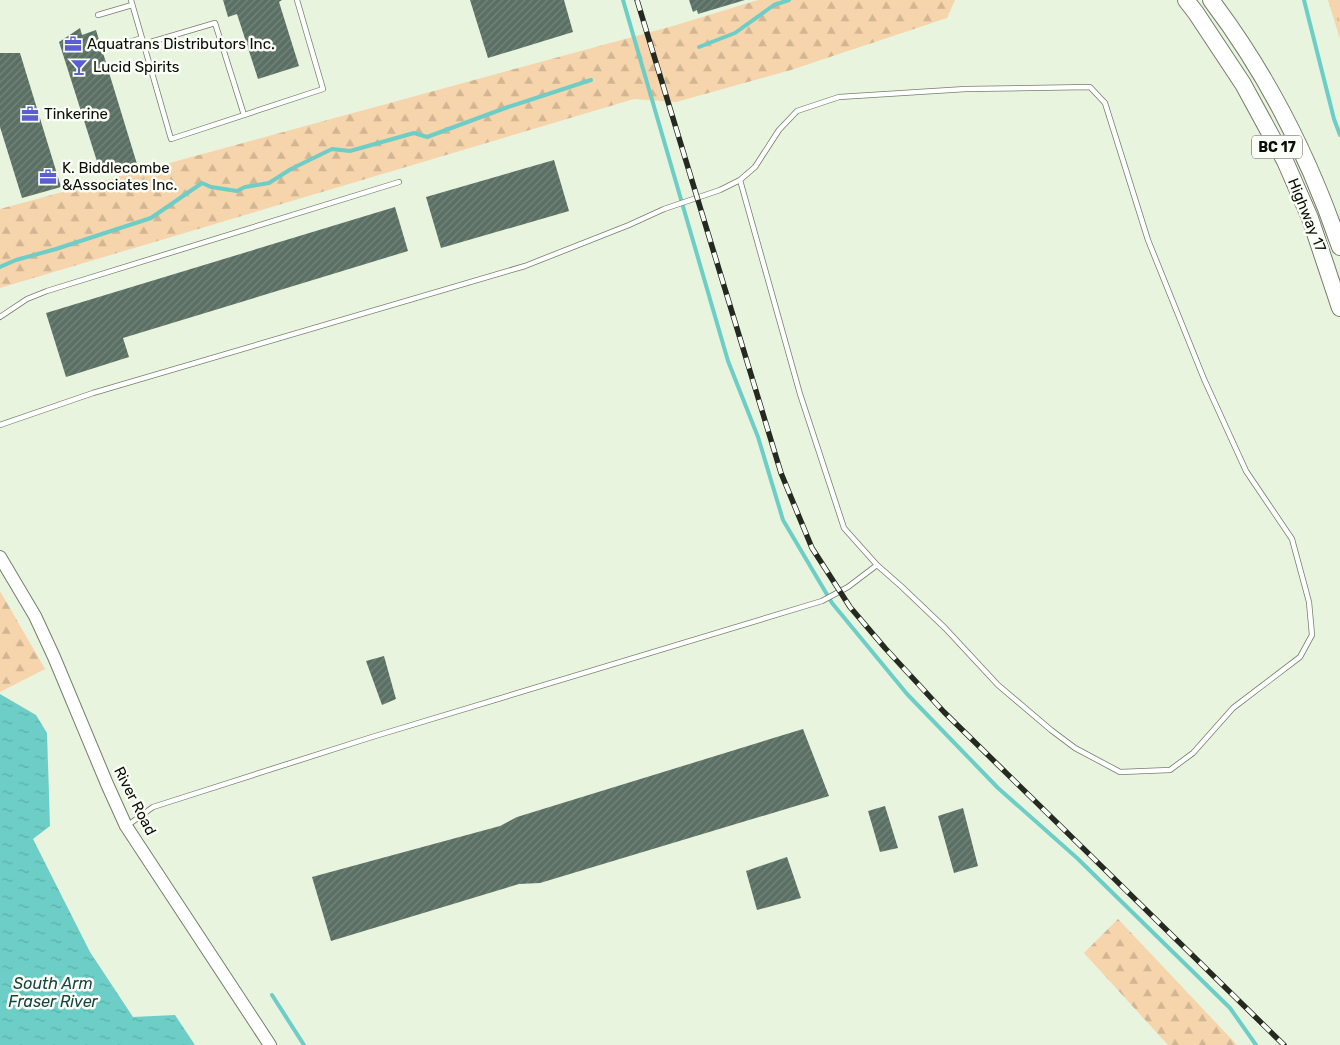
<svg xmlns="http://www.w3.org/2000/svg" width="1340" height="1045" viewBox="0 0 1340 1045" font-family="Rubik,sans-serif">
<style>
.forest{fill:url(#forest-firs)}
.park{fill:url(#park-tufts)}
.water{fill:url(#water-ripples)}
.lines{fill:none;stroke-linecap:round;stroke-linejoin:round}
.stream{stroke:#6ccec6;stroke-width:4}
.building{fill:url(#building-hatch)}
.service-casing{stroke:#757f6c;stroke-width:6}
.secondary-casing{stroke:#757f6c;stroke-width:14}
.motorway-casing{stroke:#757f6c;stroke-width:18}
.service{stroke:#fff;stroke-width:4.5}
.secondary{stroke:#fff;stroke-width:12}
.motorway{stroke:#fff;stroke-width:16}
.rail-casing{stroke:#252a21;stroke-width:5.5}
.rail{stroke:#fafef6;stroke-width:4;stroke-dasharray:11;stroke-linecap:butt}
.labels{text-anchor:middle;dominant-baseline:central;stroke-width:5;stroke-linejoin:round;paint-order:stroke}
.shield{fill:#fafef6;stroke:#53574f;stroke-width:1}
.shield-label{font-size:14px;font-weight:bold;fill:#0b0f08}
.poi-label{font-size:15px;fill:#0b0f08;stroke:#fafef6;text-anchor:start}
.street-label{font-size:15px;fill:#0b0f08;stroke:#fafef6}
.water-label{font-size:16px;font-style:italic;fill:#174541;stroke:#fafef6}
</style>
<defs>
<pattern id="forest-firs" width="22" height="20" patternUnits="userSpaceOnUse" patternTransform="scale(1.25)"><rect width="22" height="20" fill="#f6d4ac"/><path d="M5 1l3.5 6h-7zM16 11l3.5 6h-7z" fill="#d2b592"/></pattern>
<pattern id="park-tufts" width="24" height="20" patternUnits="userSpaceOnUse" patternTransform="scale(1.25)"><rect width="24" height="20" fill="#f6d4ac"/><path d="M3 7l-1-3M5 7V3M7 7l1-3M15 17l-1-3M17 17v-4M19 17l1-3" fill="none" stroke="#d2b592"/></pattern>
<pattern id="water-ripples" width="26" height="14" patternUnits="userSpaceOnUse" patternTransform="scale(1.25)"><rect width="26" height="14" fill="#6ccec6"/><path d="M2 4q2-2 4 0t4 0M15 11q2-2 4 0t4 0" fill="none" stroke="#5cb0a9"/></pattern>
<pattern id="building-hatch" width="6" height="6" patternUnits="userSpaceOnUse" patternTransform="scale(1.25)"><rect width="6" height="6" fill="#5b7064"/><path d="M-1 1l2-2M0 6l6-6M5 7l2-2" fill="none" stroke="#76857c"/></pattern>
</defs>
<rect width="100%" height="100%" fill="#e8f4de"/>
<!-- forest -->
<path class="forest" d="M 758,0 L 955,0 L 947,18 L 791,70 L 676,102 L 634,99 L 0,288 L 0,209 L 673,26 Z
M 0,591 L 45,669 L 0,692 Z
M 1118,919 L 1237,1045 L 1168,1045 L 1084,953 Z"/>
<!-- park -->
<path class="park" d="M 1328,0 L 1340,0 L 1340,39 Z"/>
<!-- water -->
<path class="water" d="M 0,694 L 36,715 L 47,733 L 50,826 L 33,839 L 90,952 L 133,1017 L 175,1015 L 195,1045 L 0,1045 Z"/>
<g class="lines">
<!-- stream -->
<path class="stream" d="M 623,0 L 728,361 L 758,437 L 783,520 L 832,603 L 907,694 L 998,788 L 1077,858 L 1230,1008 L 1256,1045
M 1304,0 L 1334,119 L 1340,135
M 699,47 L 735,33 L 774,5 L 789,0
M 0,267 L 16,260 L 56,249 L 151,218 L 202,183 L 211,187 L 237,191 L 245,187 L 269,183 L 291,169 L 332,149 L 350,151 L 414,133 L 427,137 L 508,107 L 591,80
M 272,995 L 304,1045"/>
</g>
<!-- building -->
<path class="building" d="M 223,0 L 282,0 L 279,2 L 299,66 L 258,79 L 237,14 L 228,17 Z
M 470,0 L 564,0 L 573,32 L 488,58 Z
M 689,0 L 745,0 L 698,14 L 697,10 L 693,12 Z
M 80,28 L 82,35 L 96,30 L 137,164 L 101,174 L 59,42 Z
M 0,53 L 20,53 L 61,187 L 22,198 L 0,127 Z
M 554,160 L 569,211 L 441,248 L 426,197 Z
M 395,207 L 408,251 L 123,338 L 129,357 L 66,377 L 46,313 Z
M 384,656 L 396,699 L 382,705 L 366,661 Z
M 803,729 L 829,796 L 540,883 L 519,884 L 331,941 L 312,877 L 500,826 L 517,817 Z
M 885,806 L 898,848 L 880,852 L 868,811 Z
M 963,808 L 978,866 L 954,873 L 938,816 Z
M 787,857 L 801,898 L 757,910 L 746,871 Z"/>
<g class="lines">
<!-- service casing -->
<g class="service-casing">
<path id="service" d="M 131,0 L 171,139 L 323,89 L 297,0
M 98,15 L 132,5
M 144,44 L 215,23 L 244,115
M 109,48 L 142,38
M 740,180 L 800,394 L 844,528 L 877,565
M 0,317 L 27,299 L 47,291 L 399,182
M 0,425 L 93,393 L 525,266 L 629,225 L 664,209 L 720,190 L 740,180 L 755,167 L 779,130 L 797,111 L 839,97 L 966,89 L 1090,87 L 1105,103 L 1148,240 L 1204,379 L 1246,471 L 1292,539 L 1309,602 L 1312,635 L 1300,657 L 1233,708 L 1193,753 L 1170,770 L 1120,772 L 1075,748 L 1051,730 L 998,685 L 945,628 L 902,587 L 877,565 L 848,587 L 822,601 L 372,737 L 153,807 L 128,825"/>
</g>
<!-- secondary casing -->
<g class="secondary-casing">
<path id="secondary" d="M 0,557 L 35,616 L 54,657 L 107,784 L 126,826 L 270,1045"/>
</g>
<!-- motorway casing -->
<g class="motorway-casing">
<path id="motorway" d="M 1186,0 L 1196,13 L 1243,84 L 1285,161 L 1310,218 L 1340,308
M 1211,0 C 1267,74 1310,159 1340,247"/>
</g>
<!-- service -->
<use href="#service" class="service"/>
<!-- secondary -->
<use href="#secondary" class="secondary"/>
<!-- motorway -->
<use href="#motorway" class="motorway"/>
<!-- rail casing -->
<g class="rail-casing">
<path id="rail" d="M 637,0 L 781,473 L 812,548 L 850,607 L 885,648 L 944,712 L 1284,1045"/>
</g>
<!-- rail -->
<use href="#rail" class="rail"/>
</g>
<!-- icons -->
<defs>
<g id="office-bare" transform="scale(1.35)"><path d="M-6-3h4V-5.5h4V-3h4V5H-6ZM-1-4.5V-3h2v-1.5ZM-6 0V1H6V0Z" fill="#5a5ed6" stroke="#fafef6" stroke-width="2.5" paint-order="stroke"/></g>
<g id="bar-bare" transform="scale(1.35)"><path d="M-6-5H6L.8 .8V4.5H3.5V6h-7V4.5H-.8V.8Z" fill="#5a5ed6" stroke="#fafef6" stroke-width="2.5" paint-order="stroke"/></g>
</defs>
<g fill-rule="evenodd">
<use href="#office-bare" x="73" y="44"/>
<use href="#bar-bare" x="79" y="67"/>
<use href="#office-bare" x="30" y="114"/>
<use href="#office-bare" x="48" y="177"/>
</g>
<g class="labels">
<!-- shield labels -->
<rect class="shield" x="1252" y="135.5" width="50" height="23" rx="4"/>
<g class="shield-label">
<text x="1277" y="147">BC 17</text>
</g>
<!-- poi labels -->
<g class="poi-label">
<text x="87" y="44">Aquatrans Distributors Inc.</text>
<text x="93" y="67">Lucid Spirits</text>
<text x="44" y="114">Tinkerine</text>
<text x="62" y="168">K. Biddlecombe<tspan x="62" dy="17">&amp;Associates Inc.</tspan></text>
</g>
<!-- street labels -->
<g class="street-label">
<text transform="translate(1307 215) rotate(68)">Highway 17</text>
<text transform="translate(135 801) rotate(63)">River Road</text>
</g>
<!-- water labels -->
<g class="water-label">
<text x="53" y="983">South Arm<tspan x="53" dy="18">Fraser River</tspan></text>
</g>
</g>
</svg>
